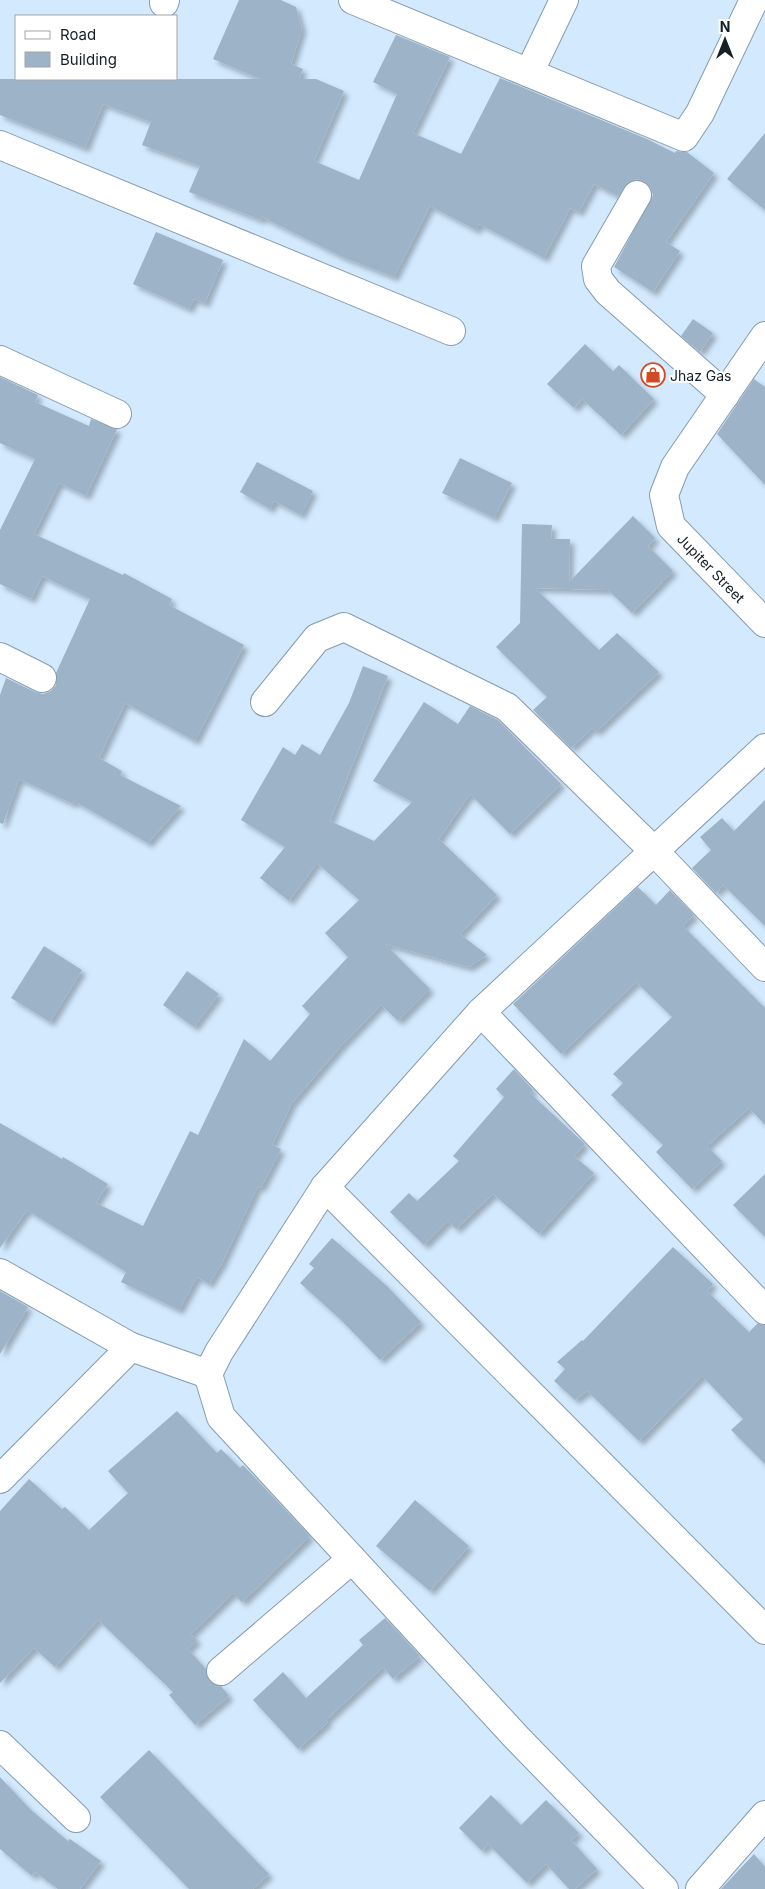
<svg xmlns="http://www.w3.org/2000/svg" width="765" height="1889" viewBox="0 0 765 1889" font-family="Inter,sans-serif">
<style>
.building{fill:#9db3c7;filter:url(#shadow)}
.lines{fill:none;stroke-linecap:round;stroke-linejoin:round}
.minor-casing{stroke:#859baf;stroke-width:30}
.minor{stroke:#fff;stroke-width:28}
.labels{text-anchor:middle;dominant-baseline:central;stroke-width:4;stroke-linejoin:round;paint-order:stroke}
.poi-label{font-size:14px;fill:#161f26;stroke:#fff;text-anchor:start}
.street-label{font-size:14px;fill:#161f26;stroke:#fff}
</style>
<defs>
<filter id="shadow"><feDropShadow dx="4.5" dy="4.5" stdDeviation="2.5" flood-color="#0004"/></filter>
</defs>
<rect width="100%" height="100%" fill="#d2e9fe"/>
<!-- building -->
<path class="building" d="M 239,0 L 281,0 L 296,7 L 302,29 L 291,64 L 303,69 L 299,79 L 316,79 L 344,91 L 314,161 L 359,180 L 397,94 L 373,82 L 396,35 L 450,57 L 413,133 L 461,154 L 500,78 L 647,139 L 675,153 L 676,151 L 687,152 L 714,173 L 666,242 L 680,251 L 653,292 L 614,267 L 653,195 L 650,187 L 644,181 L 637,179 L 629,182 L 618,196 L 594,184 L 579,212 L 570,208 L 544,258 L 479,224 L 476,230 L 430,206 L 394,277 L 343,257 L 262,217 L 261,220 L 189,192 L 200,166 L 142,145 L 151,122 L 103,104 L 85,148 L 0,115 L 0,79 L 260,79 L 213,59 Z
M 765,133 L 765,210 L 727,179 Z
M 156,232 L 223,260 L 205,303 L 194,299 L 189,309 L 133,284 Z
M 693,319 L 713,333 L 700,352 L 681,336 Z
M 585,344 L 613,371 L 619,365 L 654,399 L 621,435 L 582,399 L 574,408 L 547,384 Z
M 0,377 L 38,395 L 35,402 L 89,426 L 91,419 L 117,429 L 86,496 L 59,483 L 34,534 L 123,575 L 124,573 L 172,599 L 169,605 L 244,645 L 195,741 L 125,703 L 99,758 L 122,771 L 120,775 L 181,806 L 148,843 L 74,801 L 73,804 L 19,779 L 3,824 L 0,823 L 0,695 L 6,678 L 35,692 L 43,694 L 51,691 L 56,685 L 56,673 L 90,599 L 42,576 L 31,599 L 0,584 L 0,530 L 35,459 L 0,443 Z
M 754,379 L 765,387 L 765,485 L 717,434 Z
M 460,458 L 512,483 L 494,518 L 442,493 Z
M 257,462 L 313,491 L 301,515 L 274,501 L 270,509 L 240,492 Z
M 633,516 L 655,538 L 648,546 L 673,571 L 632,613 L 608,590 L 535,588 L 599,650 L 617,633 L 659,672 L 596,732 L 592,728 L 571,748 L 533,710 L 547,697 L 496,647 L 520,623 L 522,524 L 552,525 L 551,539 L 570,539 L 569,582 Z
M 363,666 L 388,676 L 330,821 L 374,841 L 412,802 L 373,781 L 424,702 L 458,724 L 470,706 L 498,720 L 561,784 L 510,834 L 470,794 L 439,839 L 497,895 L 460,934 L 487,955 L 469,967 L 385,944 L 430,989 L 398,1021 L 381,1005 L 341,1046 L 292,1103 L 272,1145 L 281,1149 L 261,1188 L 258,1186 L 222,1263 L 209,1284 L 197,1277 L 179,1310 L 121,1282 L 126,1272 L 27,1210 L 0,1248 L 0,1123 L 62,1159 L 63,1157 L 108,1184 L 96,1203 L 143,1226 L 190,1131 L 198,1135 L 244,1039 L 270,1061 L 310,1014 L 302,1006 L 348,957 L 325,933 L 359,900 L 317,863 L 289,901 L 260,878 L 285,847 L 241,820 L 283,747 L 295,755 L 302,744 L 320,755 L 349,703 Z
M 765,800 L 765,926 L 723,885 L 716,893 L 692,868 L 711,850 L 700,837 L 722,818 L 734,831 Z
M 638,887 L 656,905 L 670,890 L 694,915 L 683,926 L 765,1008 L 765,1125 L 749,1108 L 707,1146 L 722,1161 L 692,1189 L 656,1152 L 663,1145 L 611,1095 L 623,1083 L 613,1074 L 672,1017 L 636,982 L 561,1054 L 513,1004 Z
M 44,946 L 82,970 L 50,1022 L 11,998 Z
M 187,971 L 219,994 L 194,1027 L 163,1005 Z
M 514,1069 L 533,1090 L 530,1093 L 585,1144 L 574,1156 L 594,1173 L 539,1234 L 493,1194 L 456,1229 L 448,1221 L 424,1245 L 390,1212 L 409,1193 L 417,1201 L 459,1161 L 453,1156 L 504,1097 L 496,1089 Z
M 765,1174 L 765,1237 L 733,1205 Z
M 332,1238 L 387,1286 L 421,1322 L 380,1360 L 340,1319 L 300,1283 L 314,1268 L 309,1264 Z
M 673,1247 L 713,1284 L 707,1291 L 749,1332 L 758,1323 L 765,1325 L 765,1464 L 731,1430 L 743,1419 L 702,1376 L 639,1441 L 587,1391 L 575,1400 L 554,1381 L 565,1369 L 557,1362 L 582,1340 L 583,1341 Z
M 0,1291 L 28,1307 L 0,1354 Z
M 177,1411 L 217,1453 L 221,1449 L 240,1468 L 243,1465 L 310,1536 L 242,1602 L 233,1593 L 191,1634 L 197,1640 L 188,1649 L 206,1669 L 209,1681 L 221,1686 L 229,1696 L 195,1725 L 169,1695 L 173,1692 L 98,1620 L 55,1667 L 34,1648 L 0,1683 L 0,1511 L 29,1479 L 62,1509 L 65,1507 L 89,1530 L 128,1493 L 108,1471 Z
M 415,1500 L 469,1546 L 430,1591 L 376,1546 Z
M 385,1618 L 420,1656 L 393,1679 L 383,1667 L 326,1720 L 328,1722 L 298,1749 L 253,1700 L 283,1672 L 306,1698 L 363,1645 L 359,1640 Z
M 149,1750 L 269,1874 L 253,1889 L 189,1889 L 100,1797 Z
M 0,1777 L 30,1809 L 68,1841 L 70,1839 L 101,1861 L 80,1889 L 58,1889 L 35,1872 L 32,1876 L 0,1849 Z
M 491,1795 L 521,1825 L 546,1800 L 579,1833 L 571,1840 L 597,1869 L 575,1889 L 569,1889 L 546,1864 L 527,1883 L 488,1844 L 482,1851 L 459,1828 Z
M 754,1854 L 765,1867 L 765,1889 L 721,1889 Z"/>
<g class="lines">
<!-- minor casing -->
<g class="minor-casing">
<g id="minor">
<path d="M 353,0 L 684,137 L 700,113 L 754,0"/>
<path d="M 164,3 L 165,0"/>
<path d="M 529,73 L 564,0"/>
<path d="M 0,145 L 451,331"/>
<path d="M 637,195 L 596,266 L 598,279 L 608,292 L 725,395"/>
<path id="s1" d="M 765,336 L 675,467 L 664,495 L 671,526 L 765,623"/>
<path d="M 0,360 L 117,414"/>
<path d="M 0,657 L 42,678"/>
<path d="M 265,702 L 317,638 L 344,627 L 507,707 L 655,852 L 765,967"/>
<path d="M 481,1012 L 765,1310"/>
<path d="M 325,1187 L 765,1630"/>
<path d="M 0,1273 L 131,1347 L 208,1374"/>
<path d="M 0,1479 L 131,1347"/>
<path d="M 221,1671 L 352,1559"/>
<path d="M 0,1745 L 76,1818"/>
<path d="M 664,1889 L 517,1738 L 221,1417 L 208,1374 L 219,1352 L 325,1187 L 481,1012 L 765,748"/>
<path d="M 700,1889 L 765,1815"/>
</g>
</g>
<!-- minor -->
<use href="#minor" class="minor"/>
</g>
<!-- icons -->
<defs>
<g id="shop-ring" transform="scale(1.25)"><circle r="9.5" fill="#fff" stroke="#d24925" stroke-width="1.5"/><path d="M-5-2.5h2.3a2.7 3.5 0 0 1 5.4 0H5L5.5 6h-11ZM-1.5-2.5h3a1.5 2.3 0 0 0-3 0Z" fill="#d24925"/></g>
</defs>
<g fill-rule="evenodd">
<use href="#shop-ring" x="653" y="375"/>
</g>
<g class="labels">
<!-- poi labels -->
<g class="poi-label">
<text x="670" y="375">Jhaz Gas</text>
</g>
<!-- street labels -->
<g class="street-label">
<text stroke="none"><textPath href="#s1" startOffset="279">Jupiter Street</textPath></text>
</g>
</g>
<!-- legend -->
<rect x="15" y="15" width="162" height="65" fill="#ffffff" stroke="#a2a5a8"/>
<rect x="25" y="31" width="25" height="8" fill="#ffffff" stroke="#a2a5a8"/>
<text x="60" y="40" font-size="15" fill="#161f26">Road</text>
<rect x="25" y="52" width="25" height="15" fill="#9db3c7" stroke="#a2a5a8"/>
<text x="60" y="65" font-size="15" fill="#161f26">Building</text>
<!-- north arrow -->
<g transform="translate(725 40)" stroke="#ffffff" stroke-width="4" paint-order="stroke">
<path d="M0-4L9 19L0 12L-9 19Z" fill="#161f26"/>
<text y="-8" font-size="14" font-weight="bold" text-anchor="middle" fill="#161f26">N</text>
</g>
</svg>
